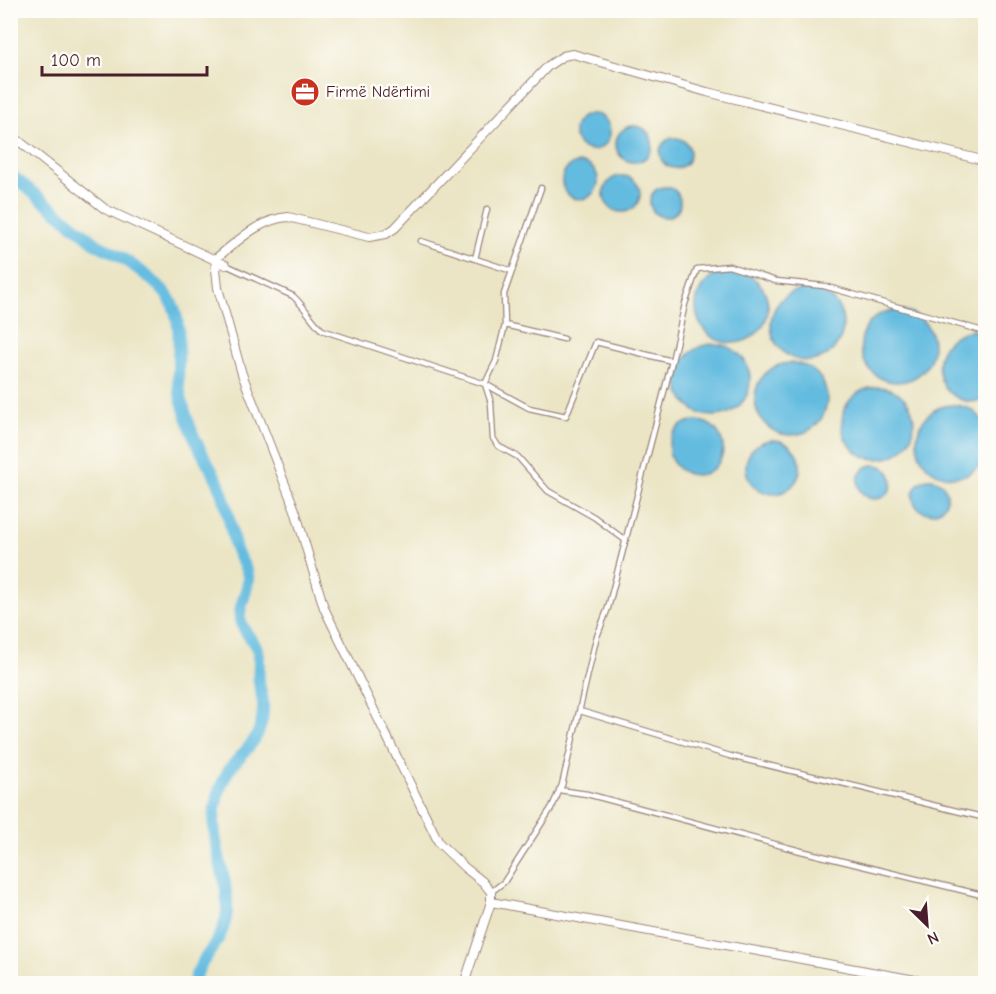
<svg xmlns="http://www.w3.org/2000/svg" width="996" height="994" viewBox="0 0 996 994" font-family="'Comic Neue',sans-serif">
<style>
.water{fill:#63bce0;stroke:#566e86;stroke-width:1.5}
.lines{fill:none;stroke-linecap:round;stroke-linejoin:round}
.canal{stroke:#63bce0;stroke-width:12}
.service-casing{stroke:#9a8278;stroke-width:7}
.minor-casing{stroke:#9a8278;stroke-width:10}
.service{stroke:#fff;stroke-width:4.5}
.minor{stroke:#fff;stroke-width:8}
.labels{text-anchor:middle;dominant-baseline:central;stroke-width:5;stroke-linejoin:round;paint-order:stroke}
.poi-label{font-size:16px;fill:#4a1f2b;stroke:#fdfcf7;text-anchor:start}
</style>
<rect width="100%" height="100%" fill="#fdfcf7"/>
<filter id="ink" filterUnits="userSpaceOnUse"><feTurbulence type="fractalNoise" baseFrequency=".0167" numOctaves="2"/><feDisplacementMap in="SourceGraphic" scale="12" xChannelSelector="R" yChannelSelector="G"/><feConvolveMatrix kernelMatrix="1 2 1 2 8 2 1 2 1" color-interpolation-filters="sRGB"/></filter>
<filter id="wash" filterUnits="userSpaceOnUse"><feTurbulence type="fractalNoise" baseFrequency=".008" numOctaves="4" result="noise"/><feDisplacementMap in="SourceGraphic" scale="24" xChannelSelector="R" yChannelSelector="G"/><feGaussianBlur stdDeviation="1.35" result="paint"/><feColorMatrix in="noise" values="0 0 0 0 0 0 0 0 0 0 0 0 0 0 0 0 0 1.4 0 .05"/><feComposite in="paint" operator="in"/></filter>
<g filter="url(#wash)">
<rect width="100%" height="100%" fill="#ebe5c5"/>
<!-- water -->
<path class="water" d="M574 132a18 18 0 1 1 36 0a18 18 0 1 1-36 0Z
M616 144a18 18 0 1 1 36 0a18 18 0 1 1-36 0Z
M660 153a15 15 0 1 1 30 0a15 15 0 1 1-30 0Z
M562 181a18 18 0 1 1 36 0a18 18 0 1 1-36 0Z
M604 194a18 18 0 1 1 36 0a18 18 0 1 1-36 0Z
M650 202a15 15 0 1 1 30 0a15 15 0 1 1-30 0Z
M696 307a36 36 0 1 1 72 0a36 36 0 1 1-72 0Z
M771 325a36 36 0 1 1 72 0a36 36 0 1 1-72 0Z
M861 346a36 36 0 1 1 72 0a36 36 0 1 1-72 0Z
M 974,330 L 985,333 L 985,400 C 932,413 919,336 974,330 Z
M678 380a36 36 0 1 1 72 0a36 36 0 1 1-72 0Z
M755 399a36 36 0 1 1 72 0a36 36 0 1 1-72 0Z
M842 423a36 36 0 1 1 72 0a36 36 0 1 1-72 0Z
M917 441a36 36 0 1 1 72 0a36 36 0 1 1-72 0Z
M669 448a27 27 0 1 1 54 0a27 27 0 1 1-54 0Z
M746 467a27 27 0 1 1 54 0a27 27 0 1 1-54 0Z
M858 482a17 17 0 1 1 34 0a17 17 0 1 1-34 0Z
M913 496a17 17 0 1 1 34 0a17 17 0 1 1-34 0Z"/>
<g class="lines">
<!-- canal -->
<path class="canal" d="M 10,174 L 98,245 C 119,254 162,283 172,303 C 185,332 174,363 180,393 C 183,408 191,431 198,445 C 204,458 213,471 219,484 C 228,505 230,529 236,550 C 239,558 246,567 248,575 C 250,590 238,604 240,619 C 242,631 254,640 258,651 C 261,660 257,673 259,682 C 260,691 264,699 263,709 C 262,738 249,746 232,766 C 224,775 220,788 217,799 C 206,837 229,873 227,911 C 224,944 201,954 193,984"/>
</g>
</g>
<g filter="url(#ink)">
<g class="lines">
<!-- service casing -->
<g class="service-casing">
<path id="service" d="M 541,188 L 504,294 L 505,325 L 496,361 L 485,384 L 491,403 L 493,438 L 498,446 L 518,457 L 548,491 L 594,517 L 625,540
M 421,241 L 512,271
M 475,259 L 487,209
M 226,265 L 293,296 C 304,306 311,319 322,330 L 485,384 L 529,408 L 566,416 L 596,342 L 672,361 L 685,304 L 697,269 L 729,266 L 776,281 L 824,286 L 986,332
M 505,325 L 564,339
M 580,711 L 730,756 L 986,818
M 559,790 L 587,794 L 801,851 L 986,896
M 491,892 L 504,882 L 552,807 L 562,785 L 596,639 L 608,608 L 672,361"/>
</g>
<!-- minor casing -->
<g class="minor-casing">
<path id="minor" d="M 10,134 L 105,209 L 226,265
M 491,902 L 937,984
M 464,984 L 491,902 L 491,892 L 483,882 L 464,867 L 439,843 L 324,608 L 295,510 L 242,374 L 218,288 L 215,259 C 237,242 259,219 288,217 L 369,237 L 386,234 L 395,228 L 548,66 L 563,56 L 573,54 L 707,92 L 986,161"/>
</g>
<!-- service -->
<use href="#service" class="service"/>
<!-- minor -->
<use href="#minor" class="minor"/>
</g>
</g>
<!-- icons -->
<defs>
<g id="office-disc" transform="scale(1.5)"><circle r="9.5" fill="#c8321e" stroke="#fdfcf7"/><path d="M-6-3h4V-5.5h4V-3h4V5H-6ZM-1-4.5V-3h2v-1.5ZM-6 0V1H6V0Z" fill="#fff"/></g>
</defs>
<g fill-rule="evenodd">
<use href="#office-disc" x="305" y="92"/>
</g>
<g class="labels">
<!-- poi labels -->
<g class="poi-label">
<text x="326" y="92">Firmë Ndërtimi</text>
</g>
</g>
<!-- margin -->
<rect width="996" height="994" fill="none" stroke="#fdfcf7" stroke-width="36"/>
<!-- north arrow -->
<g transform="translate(927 925) rotate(155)" stroke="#fdfcf7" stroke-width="4.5" paint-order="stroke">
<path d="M0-4.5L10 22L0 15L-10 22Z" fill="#4a1f2b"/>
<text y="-9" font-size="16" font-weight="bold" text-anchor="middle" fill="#4a1f2b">N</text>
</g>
<!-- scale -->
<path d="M42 66v9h165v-9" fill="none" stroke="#4a1f2b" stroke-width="3"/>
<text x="51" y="66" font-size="18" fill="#4a1f2b" stroke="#fdfcf7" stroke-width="4.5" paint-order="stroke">100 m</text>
</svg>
